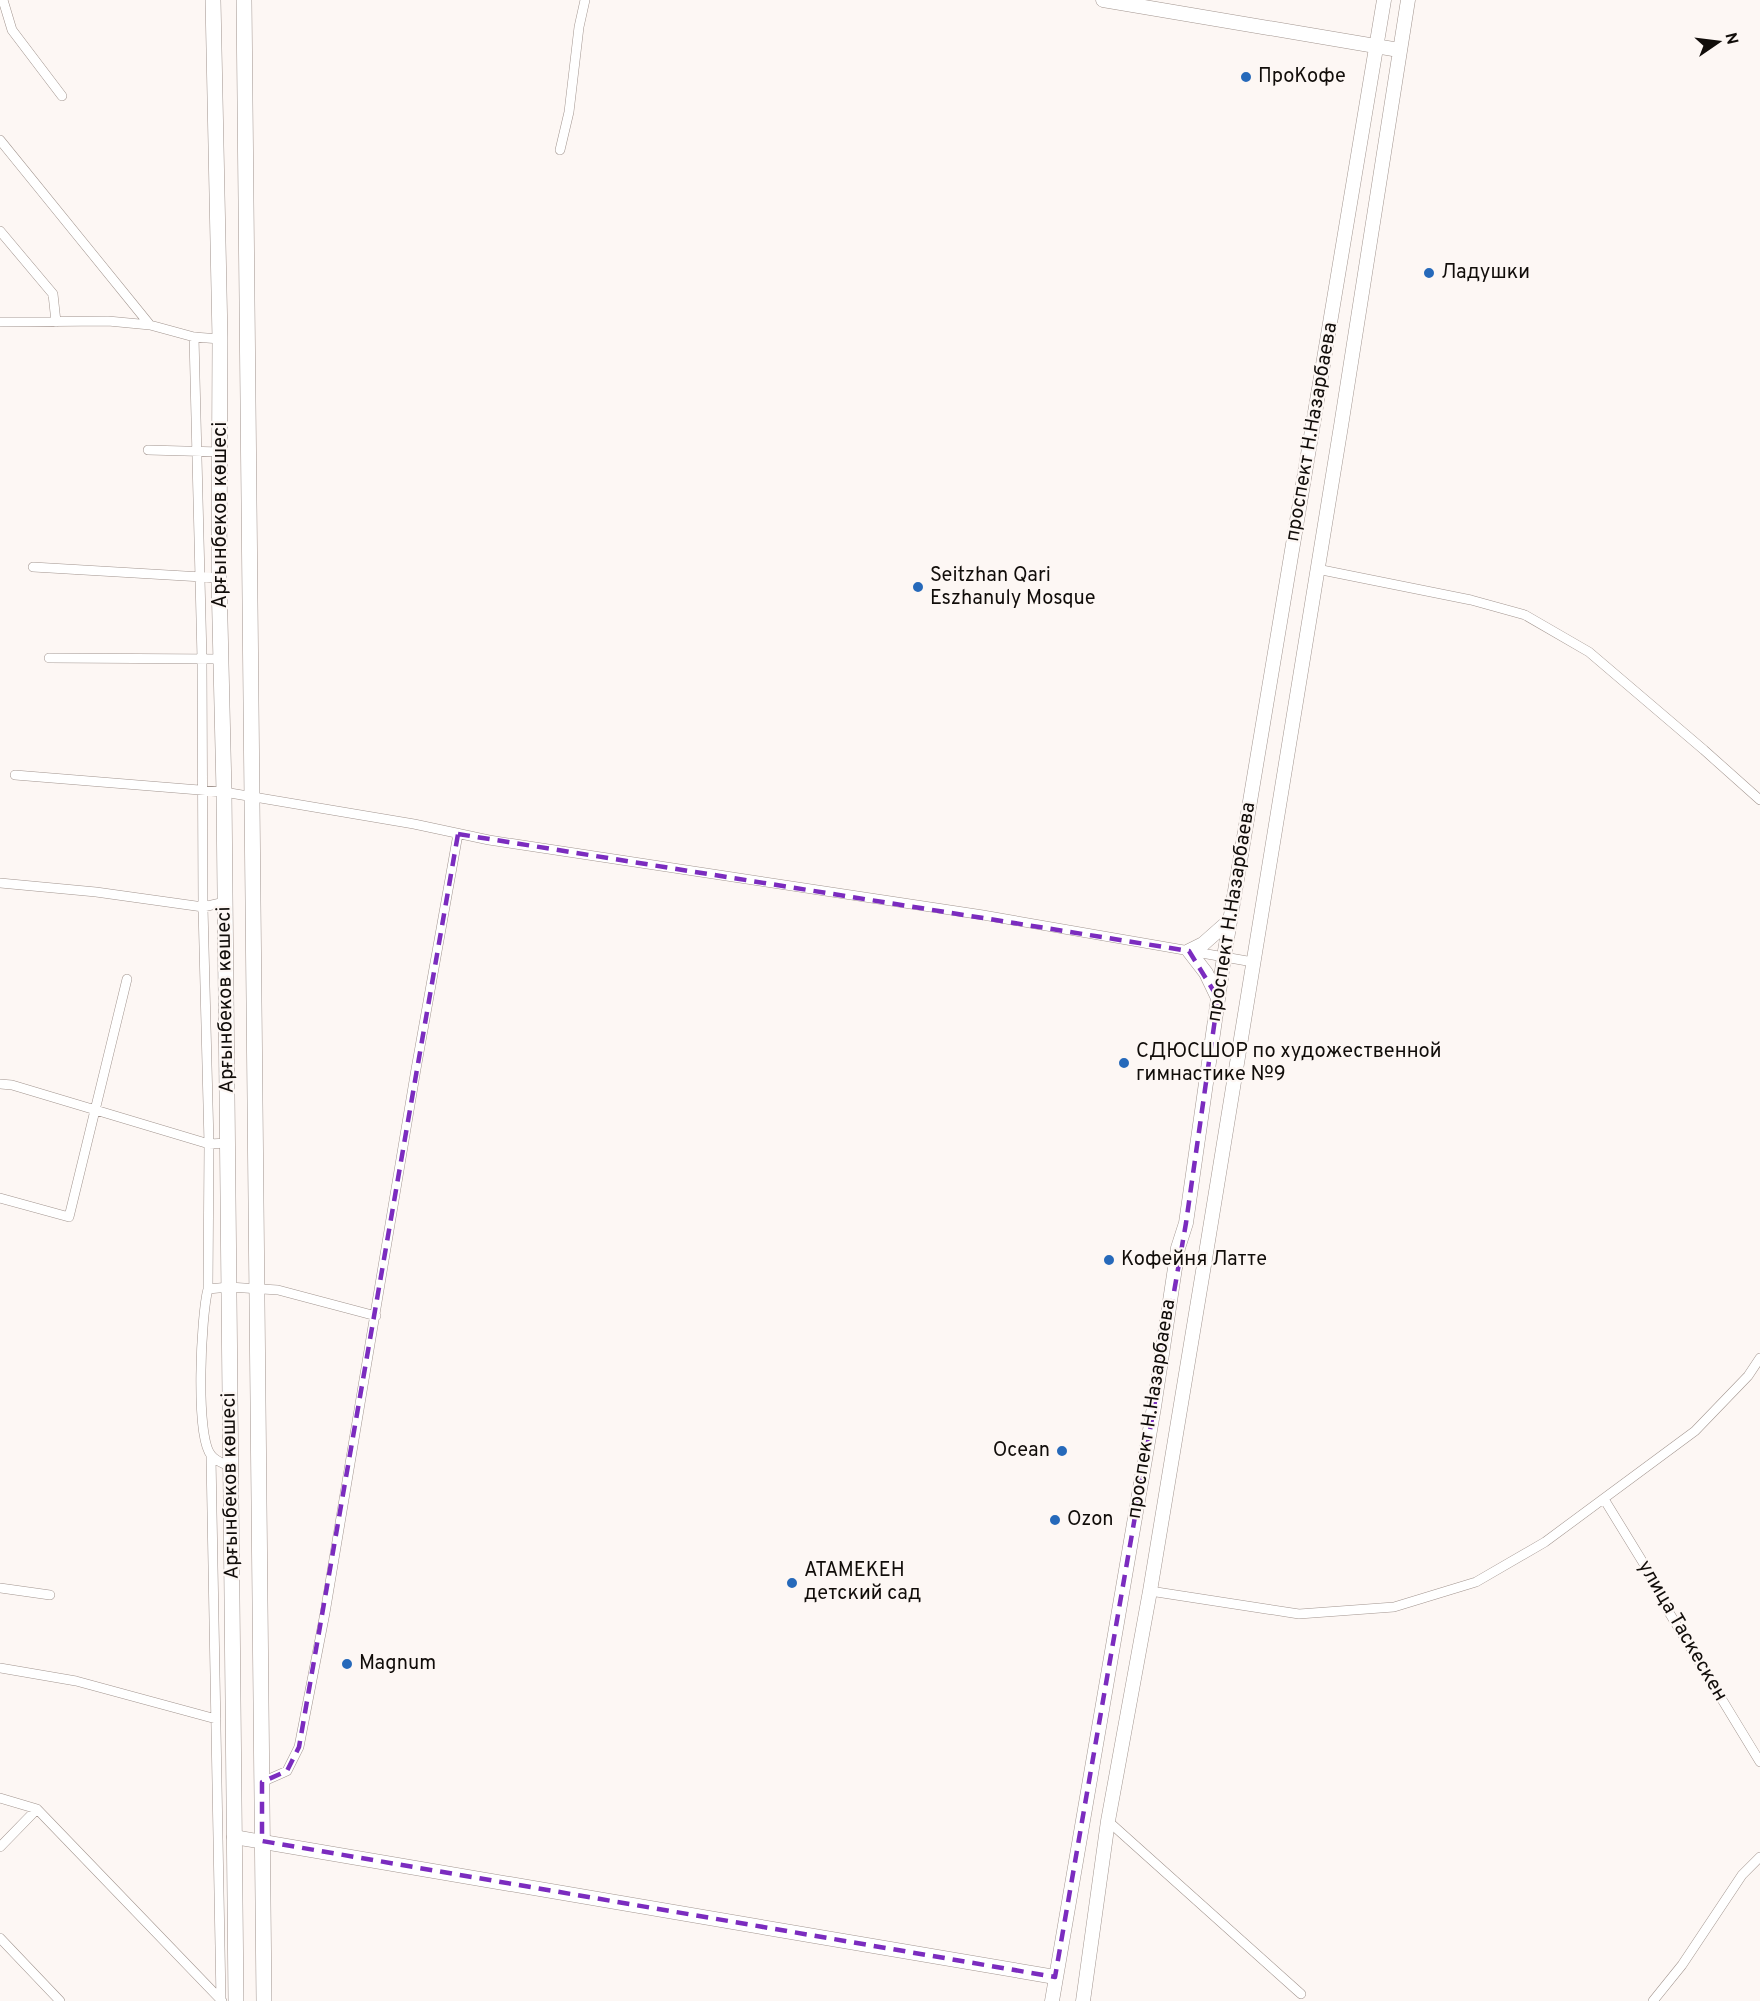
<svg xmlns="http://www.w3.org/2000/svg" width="1760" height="2001" viewBox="0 0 1760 2001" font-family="Overpass,sans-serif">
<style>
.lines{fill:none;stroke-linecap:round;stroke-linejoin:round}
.street-casing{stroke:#a2958f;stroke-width:10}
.secondary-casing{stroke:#a2958f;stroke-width:15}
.primary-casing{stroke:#a2958f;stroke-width:16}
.street{stroke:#fff;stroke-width:9}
.secondary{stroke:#fff;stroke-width:14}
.primary{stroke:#fff;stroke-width:15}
.marked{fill:none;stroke:#7b2cbf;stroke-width:4.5;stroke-dasharray:12 8;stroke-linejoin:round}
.poi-dot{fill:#2669ba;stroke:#fdf7f4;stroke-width:2}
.labels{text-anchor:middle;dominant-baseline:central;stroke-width:4.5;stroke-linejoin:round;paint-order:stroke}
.poi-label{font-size:20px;fill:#110d0a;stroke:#fdf7f4;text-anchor:start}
.street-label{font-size:20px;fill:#110d0a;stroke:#fdf7f4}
</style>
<rect width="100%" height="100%" fill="#fdf7f4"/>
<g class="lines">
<!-- street casing -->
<g class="street-casing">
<path id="street" d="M 3,0 L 12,30 L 62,96
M 0,140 L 150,325
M 560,150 L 569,112 L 579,27 L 585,0
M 0,231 L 53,294 L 56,322
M 0,322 L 108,321 L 150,325 L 194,337 L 220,339
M 194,337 L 202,659 L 203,907 L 209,1144 L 208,1289
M 148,450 L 221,452
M 33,567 L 219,578
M 1317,569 L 1471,600 L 1525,615 L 1589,652 L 1704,750 L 1760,800
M 49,658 L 222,659
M 15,775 L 224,792 L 414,824 L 489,840 L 983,915 L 1253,962
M 0,883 L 96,892 L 203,907 L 225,902
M 0,1084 L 12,1085 L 209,1144 L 228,1143
M 0,1198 L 69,1217 L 127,979
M 211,1457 L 221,2001
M 231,1467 C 225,1464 215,1461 211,1455 C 195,1436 201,1315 208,1289 L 229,1287 L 278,1290 L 376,1316
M 1604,1499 L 1647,1569 L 1670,1614 L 1760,1762
M 0,1588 L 50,1595
M 1150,1591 L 1299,1614 L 1394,1607 L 1476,1582 L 1545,1542 L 1695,1431 L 1748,1376 L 1760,1358
M 0,1668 L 76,1681 L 216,1719
M 262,1782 L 287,1771 L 299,1747 L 325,1613 L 416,1069 L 458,834
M 0,1798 L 37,1809 L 222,2001
M 1108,1821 L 1301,1994
M 0,1847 L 37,1809
M 0,1938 L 60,2001
M 1653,2001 L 1682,1965 L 1742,1875 L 1760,1857"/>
</g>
<!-- secondary casing -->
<g class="secondary-casing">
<path id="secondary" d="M 1103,0 L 1399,50
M 1218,998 L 1206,973 L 1189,951 L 1203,944 L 1229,921
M 234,1837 L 1055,1977
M 1052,2001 L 1154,1407 L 1178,1248 L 1186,1223 L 1224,957 L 1384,0
M 1083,2001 L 1108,1821 L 1150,1591 L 1207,1247 L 1341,426 L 1408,0"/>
</g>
<!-- primary casing -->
<g class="primary-casing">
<path id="primary" d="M 213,0 L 220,339 L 219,578 L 224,792 L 236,2001
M 244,0 L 264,2001"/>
</g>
<!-- street -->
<use href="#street" class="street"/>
<!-- secondary -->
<use href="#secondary" class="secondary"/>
<!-- primary -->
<use href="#primary" class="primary"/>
</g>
<!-- marked area -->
<path class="marked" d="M 458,834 L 1189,951 L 1218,998 L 1186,1223 L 1055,1977 L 262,1841 L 262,1782 L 287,1771 L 299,1747 Z"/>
<!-- markers -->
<g class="poi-dot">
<circle cx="1246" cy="77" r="6"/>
<circle cx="1429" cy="273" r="6"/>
<circle cx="918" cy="587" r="6"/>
<circle cx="1124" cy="1063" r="6"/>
<circle cx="1109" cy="1260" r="6"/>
<circle cx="1062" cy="1451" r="6"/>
<circle cx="1055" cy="1520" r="6"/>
<circle cx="792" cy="1583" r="6"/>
<circle cx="347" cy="1664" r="6"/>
</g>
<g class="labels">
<!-- poi labels -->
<g class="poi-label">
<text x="1258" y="77">ПроКофе</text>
<text x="1441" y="273">Ладушки</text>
<text x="930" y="576">Seitzhan Qari<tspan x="930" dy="23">Eszhanuly Mosque</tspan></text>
<text x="1136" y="1052">СДЮСШОР по художественной<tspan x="1136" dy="23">гимнастике №9</tspan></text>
<text x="1121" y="1260">Кофейня Латте</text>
<text x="1050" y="1451" text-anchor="end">Ocean</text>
<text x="1067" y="1520">Ozon</text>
<text x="804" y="1571">АТАМЕКЕН<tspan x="804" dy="23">детский сад</tspan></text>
<text x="359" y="1664">Magnum</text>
</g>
<!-- street labels -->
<g class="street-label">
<text transform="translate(1312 432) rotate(-80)">проспект Н.Назарбаева</text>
<text transform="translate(221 515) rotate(-90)">Арғынбеков көшесі</text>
<text transform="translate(1232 912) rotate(-81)">проспект Н.Назарбаева</text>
<text transform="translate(226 1000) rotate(-91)">Арғынбеков көшесі</text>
<text transform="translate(1152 1409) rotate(-81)">проспект Н.Назарбаева</text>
<text transform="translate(231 1486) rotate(-91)">Арғынбеков көшесі</text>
<text transform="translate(1682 1631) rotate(60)">улица Таскескен</text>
</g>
</g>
<!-- north arrow -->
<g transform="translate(1718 42) rotate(76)" stroke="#fdf7f4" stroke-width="4.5" paint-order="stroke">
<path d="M0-4.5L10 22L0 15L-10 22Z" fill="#110d0a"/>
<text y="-9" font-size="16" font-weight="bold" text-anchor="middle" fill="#110d0a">N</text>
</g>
</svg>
